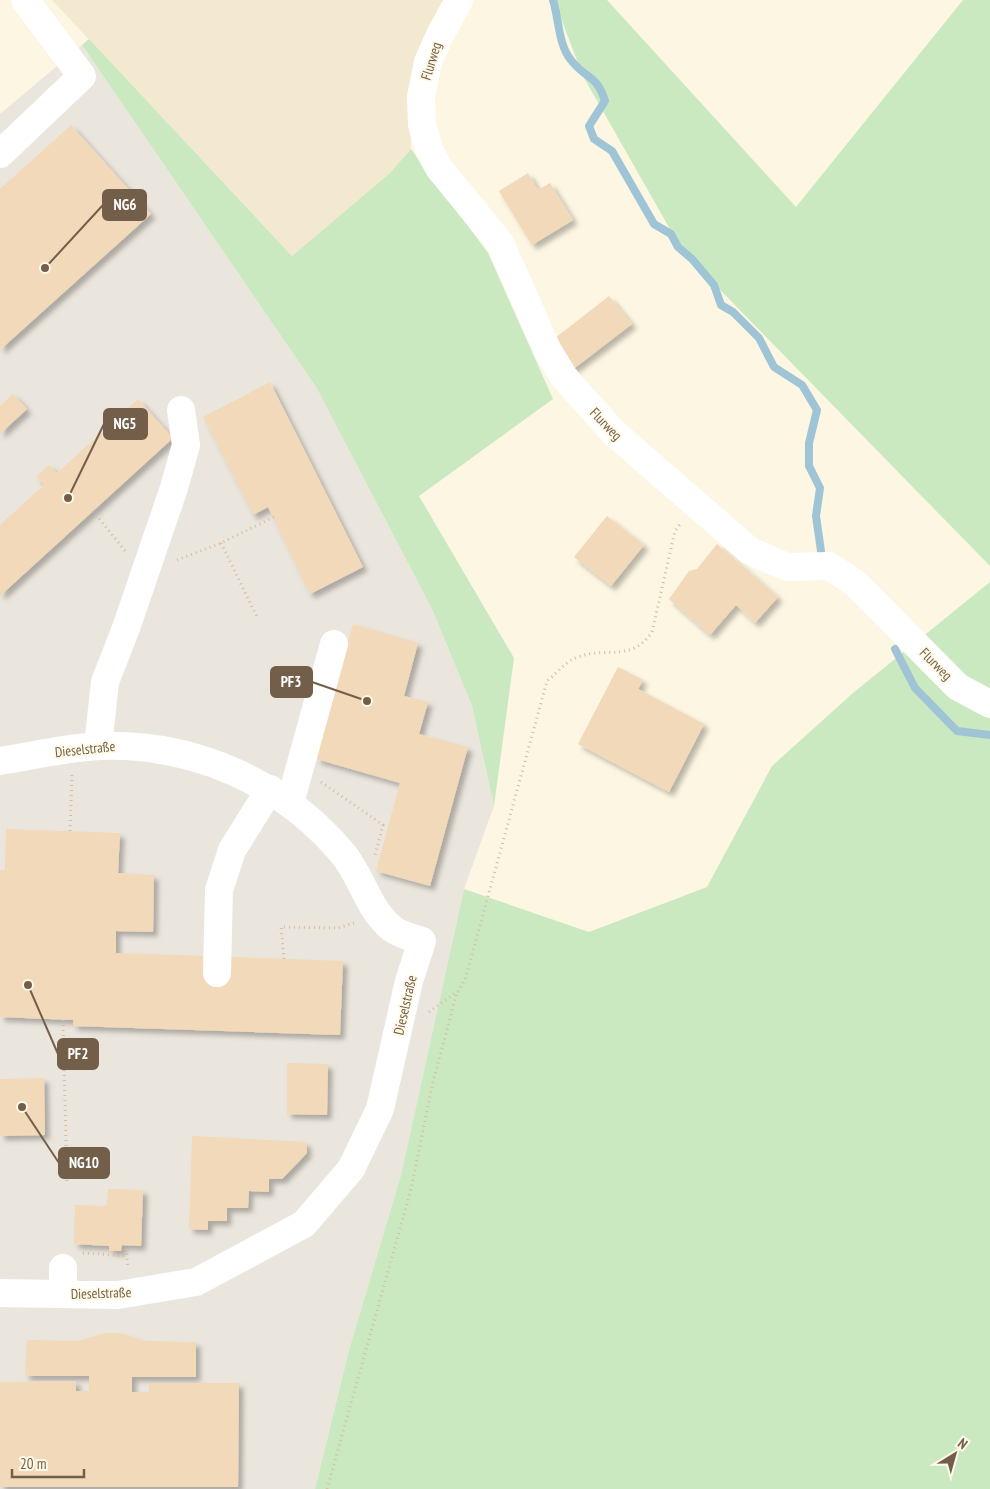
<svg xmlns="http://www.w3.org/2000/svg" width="990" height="1489" viewBox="0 0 990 1489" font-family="'PT Sans Narrow',sans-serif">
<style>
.residential{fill:#f3e9d1}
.industrial{fill:#ebe6dd}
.green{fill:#cae9c1}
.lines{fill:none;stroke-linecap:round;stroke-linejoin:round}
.stream{stroke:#9ec4d6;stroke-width:8}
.building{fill:#f1d9ba;filter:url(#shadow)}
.path{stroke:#d5bd9e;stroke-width:3;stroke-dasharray:1 4;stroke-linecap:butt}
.minor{stroke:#fff;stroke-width:28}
.labels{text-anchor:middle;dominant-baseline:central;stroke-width:4;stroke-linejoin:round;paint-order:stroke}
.street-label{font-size:14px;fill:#735f49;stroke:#fffae8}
.leader{fill:none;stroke:#735f49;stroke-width:2}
.callout-dot{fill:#735f49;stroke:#fffae8;stroke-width:2}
.callout{fill:#735f49;stroke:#735f49;stroke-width:2}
.callout-label{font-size:15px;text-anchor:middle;font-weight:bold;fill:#fff}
</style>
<defs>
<filter id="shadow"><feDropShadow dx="4.5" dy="4.5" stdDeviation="2.5" flood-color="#0004"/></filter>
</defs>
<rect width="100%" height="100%" fill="#fcf6e2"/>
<!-- residential -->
<path class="residential" d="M 52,0 L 444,0 L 409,98 L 411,149 L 390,173 L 292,256 Z"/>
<!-- industrial -->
<path class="industrial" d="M 82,45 L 316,387 L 432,609 L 472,706 L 494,806 L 464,889 L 401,1175 L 349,1350 L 315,1489 L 0,1489 L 0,114 Z"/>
<!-- green -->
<path class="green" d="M 554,0 L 607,0 L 796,207 L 963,0 L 990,0 L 990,566 L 683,252 L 583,76 Z
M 89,39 L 292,256 L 390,173 L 411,149 L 488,253 L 553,399 L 419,496 L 514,658 L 494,806 L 472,706 L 432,609 L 316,387 L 82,45 Z
M 990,582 L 990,1489 L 315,1489 L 349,1350 L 401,1175 L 464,889 L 589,932 L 707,887 L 772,766 L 853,693 Z"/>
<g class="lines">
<!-- stream -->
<path class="stream" d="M 553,0 C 559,19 558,44 571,60 C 585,79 597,74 605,101 L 589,126 L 594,139 L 612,151 L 654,224 L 671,234 L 678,247 L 692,259 L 714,285 L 721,305 L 733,312 L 759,338 L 774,367 L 802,385 L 817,410 L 809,443 L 809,466 L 820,488 L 816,516 L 821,551
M 895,649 L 915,688 L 957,731 L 990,735"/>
</g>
<!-- building -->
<path class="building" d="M 71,125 L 151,214 L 0,350 L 0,189 Z
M 528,173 L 538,190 L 550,183 L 573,220 L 532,245 L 499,191 Z
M 609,296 L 632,324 L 572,370 L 550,342 Z
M 270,382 L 363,567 L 310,594 L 268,507 L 253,515 L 203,417 Z
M 13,394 L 27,409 L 0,434 L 0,406 Z
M 138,399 L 173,438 L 0,596 L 0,525 L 44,485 L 36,477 L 49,465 L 57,473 Z
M 607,516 L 644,545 L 611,586 L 574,557 Z
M 717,544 L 778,597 L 755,623 L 736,605 L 710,635 L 669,599 L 689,571 L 697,569 Z
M 353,624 L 418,643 L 404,696 L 428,702 L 419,734 L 468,747 L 430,886 L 376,871 L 400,783 L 316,759 Z
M 618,667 L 643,680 L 638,689 L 704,724 L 669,792 L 578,744 Z
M 6,829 L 120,833 L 118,873 L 154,875 L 153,932 L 116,931 L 116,953 L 343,961 L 340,1035 L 73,1026 L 73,1020 L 0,1017 L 0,870 L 5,870 Z
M 287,1063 L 328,1064 L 327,1115 L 287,1114 Z
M 44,1078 L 45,1135 L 0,1136 L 0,1079 Z
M 192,1136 L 306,1142 L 307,1153 L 282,1179 L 269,1179 L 269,1192 L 249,1191 L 248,1208 L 227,1208 L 227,1221 L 208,1221 L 208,1230 L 189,1229 Z
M 108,1189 L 143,1190 L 141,1246 L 122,1245 L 121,1251 L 109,1251 L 109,1246 L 74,1244 L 75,1205 L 107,1206 Z
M 105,1333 L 119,1333 L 145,1341 L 196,1342 L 196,1377 L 132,1377 L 132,1392 L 149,1392 L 149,1383 L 239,1383 L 238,1487 L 0,1487 L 0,1382 L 76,1381 L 76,1391 L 89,1391 L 89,1376 L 25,1376 L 27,1340 L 78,1341 Z"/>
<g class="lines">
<!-- path -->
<path class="path" d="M 93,511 L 126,552
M 221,543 L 257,617
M 177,560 L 221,543 L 274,517
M 321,782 L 383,825 L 375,855
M 70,831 L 72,775
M 284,959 L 281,927 L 338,928 L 354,923
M 429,1012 L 458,991 L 465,980 L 547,681 C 556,674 567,660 578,657 C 606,646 631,663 652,632 L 675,531 L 681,523
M 63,1020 L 67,1183
M 121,1249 L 126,1249 L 128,1268
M 83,1253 L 127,1256
M 327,1489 L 411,1189 L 433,1082 L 457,992"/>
<!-- minor -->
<path class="minor" d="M 459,0 L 440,35 L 428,62 L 421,97 L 422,124 L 429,150 L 439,168 L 500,243 L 547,349 L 564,377 L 614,433 L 750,551 L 787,567 L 829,566 L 855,583 L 958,687 L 990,704
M 0,154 L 82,76 L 25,0
M 98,746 L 105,682 L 126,628 L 174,488 L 186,445 L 181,410
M 0,761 C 33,756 68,747 101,746 C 195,743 284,783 344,855 C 363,879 369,912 394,930 C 402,935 413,938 422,941 L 409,981 L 380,1109 L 351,1169 L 304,1224 L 196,1282 L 118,1295 L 0,1293
M 290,803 L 334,644
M 217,973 L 219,890 L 232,850 L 270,789
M 63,1268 L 63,1294"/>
</g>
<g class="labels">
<!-- street labels -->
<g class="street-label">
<text transform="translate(431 61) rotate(-73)">Flurweg</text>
<text transform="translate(606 424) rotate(46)">Flurweg</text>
<text transform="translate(936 664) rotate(45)">Flurweg</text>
<text transform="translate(85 749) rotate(-6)">Dieselstraße</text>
<text transform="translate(405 1005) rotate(-77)">Dieselstraße</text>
<text transform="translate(101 1293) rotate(-2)">Dieselstraße</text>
</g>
</g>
<!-- callouts -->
<path class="leader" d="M45 268L103 205M68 498L104 424M367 701L312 682M28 985L58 1054M22 1107L59 1163"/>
<g class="callout-dot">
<circle cx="45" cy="268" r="5"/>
<circle cx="68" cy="498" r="5"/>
<circle cx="367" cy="701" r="5"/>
<circle cx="28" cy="985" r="5"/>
<circle cx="22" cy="1107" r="5"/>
</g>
<g class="callout">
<rect x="103" y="190" width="43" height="30" rx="5"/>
<rect x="104" y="409" width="43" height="30" rx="5"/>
<rect x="271" y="667" width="41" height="30" rx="5"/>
<rect x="58" y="1039" width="40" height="30" rx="5"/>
<rect x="59" y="1148" width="50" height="30" rx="5"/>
</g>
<g class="callout-label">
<text x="125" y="210">NG6</text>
<text x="125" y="429">NG5</text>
<text x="291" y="687">PF3</text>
<text x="78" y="1059">PF2</text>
<text x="84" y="1168">NG10</text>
</g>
<!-- north arrow -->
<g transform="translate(955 1454) rotate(37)" stroke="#fffae8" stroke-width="4" paint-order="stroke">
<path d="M0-4L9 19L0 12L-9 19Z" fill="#735f49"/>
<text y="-8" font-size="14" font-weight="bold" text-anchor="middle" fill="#735f49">N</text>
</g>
<!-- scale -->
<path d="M12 1469v8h72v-8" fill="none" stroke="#735f49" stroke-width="2.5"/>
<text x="20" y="1469" font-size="15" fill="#735f49" stroke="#fffae8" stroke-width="4" paint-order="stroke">20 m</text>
</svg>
